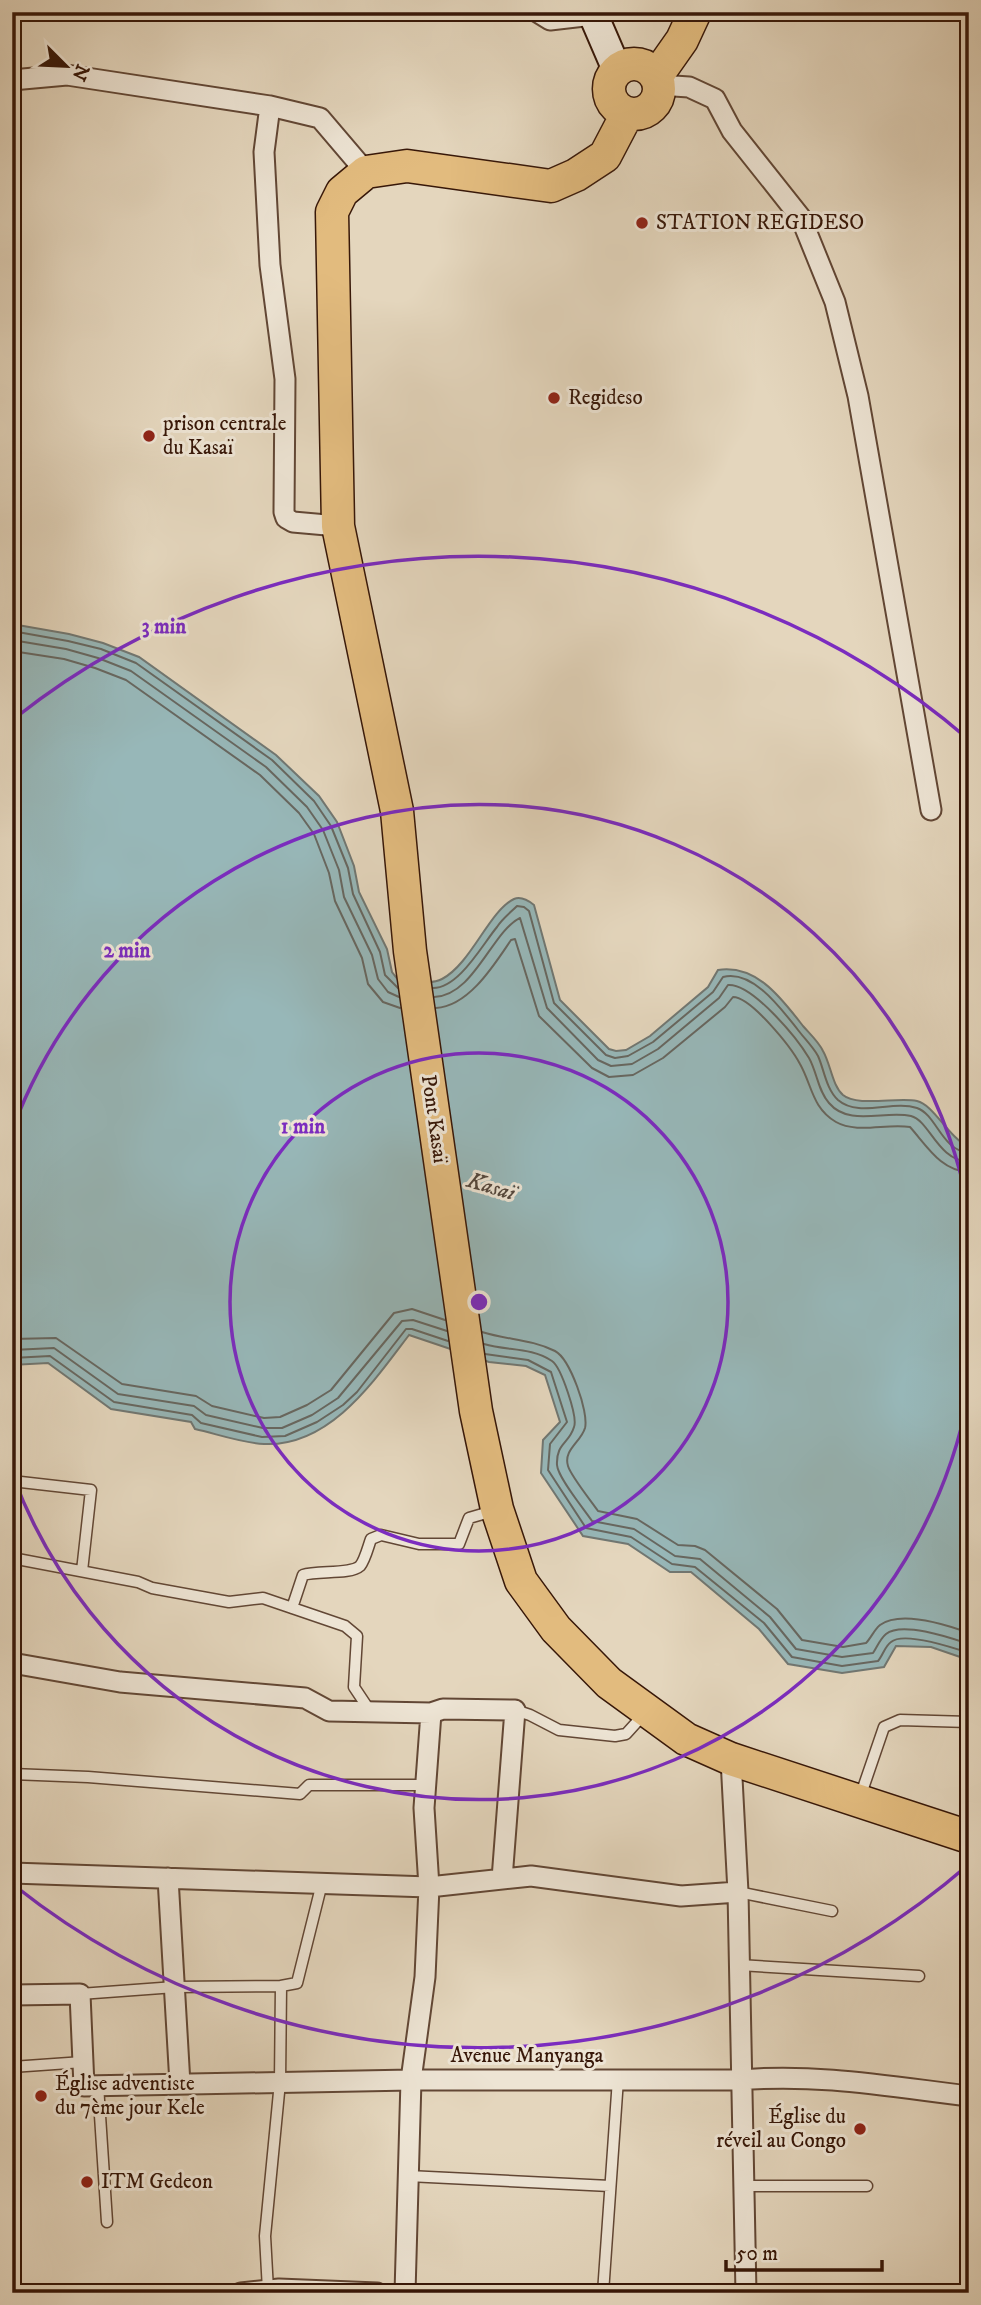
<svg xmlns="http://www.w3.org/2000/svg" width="981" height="2305" viewBox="0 0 981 2305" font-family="'IM FELL DW Pica',serif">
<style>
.water{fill:#97b7b8;stroke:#717772;stroke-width:2}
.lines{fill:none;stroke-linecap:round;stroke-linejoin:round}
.shore{stroke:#676760;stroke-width:2}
.service-casing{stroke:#624735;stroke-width:13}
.minor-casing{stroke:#624735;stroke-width:23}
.secondary-casing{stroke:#371708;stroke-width:32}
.primary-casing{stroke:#371708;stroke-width:35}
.service{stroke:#ede4d4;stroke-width:10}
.minor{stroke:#ede4d4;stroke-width:19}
.secondary{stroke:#ede4d4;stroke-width:28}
.primary{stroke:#e2bb7e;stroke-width:32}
.ring{fill:none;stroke:#7b2cbf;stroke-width:3.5}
.poi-dot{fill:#8f2418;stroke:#ede4d4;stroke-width:2.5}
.labels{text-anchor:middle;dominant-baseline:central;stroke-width:6;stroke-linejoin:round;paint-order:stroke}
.poi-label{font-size:21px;fill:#371708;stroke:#ede4d4;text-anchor:start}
.street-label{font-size:21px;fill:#371708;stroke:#ede4d4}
.water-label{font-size:23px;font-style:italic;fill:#54473d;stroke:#ede4d4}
.centre{fill:#7b2cbf;stroke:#ede4d4;stroke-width:3.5}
.ring-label{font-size:21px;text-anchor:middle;font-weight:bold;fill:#7b2cbf;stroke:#ede4d4;stroke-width:6;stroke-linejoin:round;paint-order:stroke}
</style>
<rect width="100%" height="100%" fill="#e4d6bd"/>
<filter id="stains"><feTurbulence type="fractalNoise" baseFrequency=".00286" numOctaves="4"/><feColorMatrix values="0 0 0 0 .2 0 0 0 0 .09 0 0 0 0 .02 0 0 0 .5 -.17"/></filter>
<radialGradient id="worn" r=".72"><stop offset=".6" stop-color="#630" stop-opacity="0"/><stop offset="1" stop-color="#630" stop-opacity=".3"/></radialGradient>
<!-- water -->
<path class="water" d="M 12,624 L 69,634 L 103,643 L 139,657 L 276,755 L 319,796 L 337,822 L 354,866 L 359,892 L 387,949 L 392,972 L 399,981 C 412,981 431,985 442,979 C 471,964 489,911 514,899 C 521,896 529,901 534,905 L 560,1000 L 609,1049 L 616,1051 L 626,1050 L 650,1036 L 708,987 L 718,970 C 757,964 782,999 803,1026 C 810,1034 819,1042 823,1051 C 831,1065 832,1085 843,1095 C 857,1107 898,1097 917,1101 C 934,1105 948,1137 969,1147 L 969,1660 L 931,1647 L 896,1646 L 884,1667 L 842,1673 L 788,1664 L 759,1629 L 691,1572 L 670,1572 L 628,1544 L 583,1536 L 541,1473 L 543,1440 L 560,1422 L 545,1375 L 526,1366 L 489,1362 L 409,1335 C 374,1381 330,1447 264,1444 C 242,1443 217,1434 195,1429 L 191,1422 L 111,1409 L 48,1363 L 12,1365 Z"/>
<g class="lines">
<!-- shore -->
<path class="shore" d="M 12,631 L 68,641 L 101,649 L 136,663 L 272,760 L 314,801 L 331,826 L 348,868 L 353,894 L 380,952 L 385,975 L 398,988
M 12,640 L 66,649 L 98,658 L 131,671 L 266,767 L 307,807 L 323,830 L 339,870 L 344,897 L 372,955 L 378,979 L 388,992 L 399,997
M 12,651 L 64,659 L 95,668 L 126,680 L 260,775 L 299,813 L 314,834 L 329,873 L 335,901 L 362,958 L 368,984 L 383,1002 L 400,1008
M 433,988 C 459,988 482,945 497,927 C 502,919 510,913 517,906 L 524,907 L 529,911 L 554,1003 L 606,1055 L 615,1058 L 628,1056 L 653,1042 L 713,992 L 723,977 C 753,969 782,1010 798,1030 C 804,1038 813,1047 818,1056 C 824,1069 826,1089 838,1100 C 859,1118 892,1100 917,1108 C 937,1115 941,1150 969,1153
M 434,997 C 474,996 492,931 520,918 L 547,1008 L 598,1060 L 611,1066 L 632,1064 L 658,1049 L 719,998 L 728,985 C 752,983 797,1038 809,1058 C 817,1072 818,1091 829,1103 C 849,1127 885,1110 911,1116 C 930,1121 937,1160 969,1162
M 436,1008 C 469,1006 494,965 511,940 L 515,939 L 539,1016 L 592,1068 L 609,1077 L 633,1075 L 663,1058 L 725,1007 L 733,997 C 751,997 791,1047 800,1064 C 812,1085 812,1108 836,1122 C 857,1134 887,1123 910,1127 C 927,1146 941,1171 969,1172
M 482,1332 C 507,1340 531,1339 555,1351 C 570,1359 589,1412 585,1428 C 581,1442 563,1450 568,1466 C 571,1476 591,1501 598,1511 L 637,1519 L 678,1545 L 695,1546 L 705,1550 L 777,1609 L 802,1640 L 843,1647 L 866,1643 C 871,1638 874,1630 880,1625 C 901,1610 947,1625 969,1633
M 12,1339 L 56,1338 L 122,1384 L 196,1396 L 212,1406 L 264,1418 L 280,1417 L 307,1405 L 331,1390 L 394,1313 L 412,1309 L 445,1320
M 484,1344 C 507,1351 531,1347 552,1361 C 561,1367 578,1417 574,1427 C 569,1444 556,1443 557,1465 C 558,1478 584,1509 592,1521 L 634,1529 L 675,1556 L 700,1559 L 770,1617 L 796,1649 L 842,1657 L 873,1653 C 877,1647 880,1639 886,1634 C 902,1621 951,1638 969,1644
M 12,1350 L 54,1348 L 118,1394 L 194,1406 L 206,1415 L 263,1428 L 282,1428 L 312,1415 L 338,1398 L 402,1321 L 413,1320 L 447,1331
M 485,1354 L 528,1360 L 551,1372 L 567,1422 L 550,1444 L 548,1470 L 586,1528 L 631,1537 L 672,1564 L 695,1567 L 764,1623 L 792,1657 L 842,1666 L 878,1661 C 883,1655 885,1646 891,1642 C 904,1631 954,1648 969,1653
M 12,1358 L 50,1356 L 114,1402 L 192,1415 L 201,1423 L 262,1437 L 285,1436 L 317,1422 L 343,1405 L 357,1392 L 406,1329 L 412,1329 L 448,1341"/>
<!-- service casing -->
<g class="service-casing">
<path id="service" d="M 12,1481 L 91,1490 L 82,1571
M 12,1558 L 138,1582 L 152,1588 L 229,1602 L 263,1598 L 345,1626 L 357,1636 L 354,1687 L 370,1711
M 292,1608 L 303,1575 C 317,1570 350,1575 360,1566 C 365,1560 368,1547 371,1539 L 381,1535 L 419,1544 L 459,1544 L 469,1518 L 493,1511
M 515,1710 L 530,1715 L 559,1730 L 615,1736 L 626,1734 L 645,1713
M 12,1774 L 88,1777 L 300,1794 L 309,1785 L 425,1785
M 860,1797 L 884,1727 L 900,1720 L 969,1722
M 738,1892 L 832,1911
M 739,1965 L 919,1976
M 281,1986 L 297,1983 L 322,1883
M 80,1994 L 175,1987 L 281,1986 L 280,2082 L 265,2236 L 268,2290
M 12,2067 L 83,2062
M 98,2085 L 107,2222
M 408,2176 L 610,2186
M 743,2186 L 867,2186
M 603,2293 L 618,2079"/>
</g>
<!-- minor casing -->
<g class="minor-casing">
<path id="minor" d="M 537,12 L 550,20 L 593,15
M 12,80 L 67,75 L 270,106 L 320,118 L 366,172
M 659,85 L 689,87 L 715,99 L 732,131 L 801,218 L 835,302 L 858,396 L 931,810
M 270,106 L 264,152 L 270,265 L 285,379 L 284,512 L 286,518 L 293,522 L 338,526
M 12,1663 L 120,1682 L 305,1698 L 329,1711 L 431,1713
M 731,1759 L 738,1892 L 746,2293
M 12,1873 L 429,1887 L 531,1876 L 681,1896 L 738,1892
M 168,1878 L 180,2084
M 12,1995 L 80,1994 L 84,2086 L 411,2080 L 740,2080 C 816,2073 893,2087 969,2096
M 241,2293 L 279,2289 L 377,2293
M 405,2293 L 411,2080 L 425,1977 L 429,1887 L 424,1808 L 431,1713 L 443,1709 L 515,1710 L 502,1879"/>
</g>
<!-- secondary casing -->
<g class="secondary-casing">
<path id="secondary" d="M 592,12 L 617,70"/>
</g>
<!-- primary casing -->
<g class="primary-casing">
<path id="primary" d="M609 89a25 25 0 1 1 50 0a25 25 0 1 1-50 0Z
M 656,77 L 682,40 L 695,12
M 627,114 L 605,156 L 576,175 L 551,186 L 407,166 L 366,172 L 342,192 L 332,212 L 338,526 L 397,811 L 410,951 L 476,1411 L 497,1509 L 521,1581 L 556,1629 L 609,1683 L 686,1739 L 731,1759 L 969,1837"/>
</g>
<!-- service -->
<use href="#service" class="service"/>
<!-- minor -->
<use href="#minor" class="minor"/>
<!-- secondary -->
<use href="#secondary" class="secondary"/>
<!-- primary -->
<use href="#primary" class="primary"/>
</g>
<!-- distance rings -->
<g class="ring">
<circle cx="479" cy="1302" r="249"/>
<path d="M969 1393A498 498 0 0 1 13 1476M13 1128A498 498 0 0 1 969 1211"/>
<path d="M968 1865A746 746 0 0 1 15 1886M15 718A746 746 0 0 1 968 739"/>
</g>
<!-- markers -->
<g class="poi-dot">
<circle cx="642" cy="223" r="7"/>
<circle cx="554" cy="398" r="7"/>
<circle cx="149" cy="436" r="7"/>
<circle cx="41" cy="2096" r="7"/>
<circle cx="860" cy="2129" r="7"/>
<circle cx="87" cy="2182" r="7"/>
</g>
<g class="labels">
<!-- poi labels -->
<g class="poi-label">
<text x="656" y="223">STATION REGIDESO</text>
<text x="568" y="398">Regideso</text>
<text x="163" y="424">prison centrale<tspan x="163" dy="24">du Kasaï</tspan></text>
<text x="55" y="2084">Église adventiste<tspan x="55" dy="24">du 7ème jour Kele</tspan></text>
<text x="846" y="2117" text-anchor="end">Église du<tspan x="846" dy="24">réveil au Congo</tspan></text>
<text x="101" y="2182">ITM Gedeon</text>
</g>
<!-- street labels -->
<g class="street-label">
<text transform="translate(434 1119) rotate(82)">Pont Kasaï</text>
<text x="527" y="2056">Avenue Manyanga</text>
</g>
<!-- water labels -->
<g class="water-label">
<text transform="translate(491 1187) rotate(17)">Kasaï</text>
</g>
</g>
<circle cx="479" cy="1302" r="10" class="centre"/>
<g class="ring-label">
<text x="164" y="633">3 min</text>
<text x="127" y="957">2 min</text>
<text x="303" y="1133">1 min</text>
</g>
<!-- margin -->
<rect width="981" height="2305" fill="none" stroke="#e4d6bd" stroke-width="42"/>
<rect x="14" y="14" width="953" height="2277" fill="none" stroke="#371708" stroke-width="3.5"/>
<rect x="21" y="21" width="939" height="2263" fill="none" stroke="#371708" stroke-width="2"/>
<!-- north arrow -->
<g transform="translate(66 66) rotate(114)" stroke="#ede4d4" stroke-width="5" paint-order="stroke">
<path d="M0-5L12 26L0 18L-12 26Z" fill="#371708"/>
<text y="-10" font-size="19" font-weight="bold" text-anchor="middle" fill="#371708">N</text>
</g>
<!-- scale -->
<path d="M726 2260v10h156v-10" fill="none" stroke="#371708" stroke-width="3.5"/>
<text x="736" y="2260" font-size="21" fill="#371708" stroke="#ede4d4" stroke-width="5" paint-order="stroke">50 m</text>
<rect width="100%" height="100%" filter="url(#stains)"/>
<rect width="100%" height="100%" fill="url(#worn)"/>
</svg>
